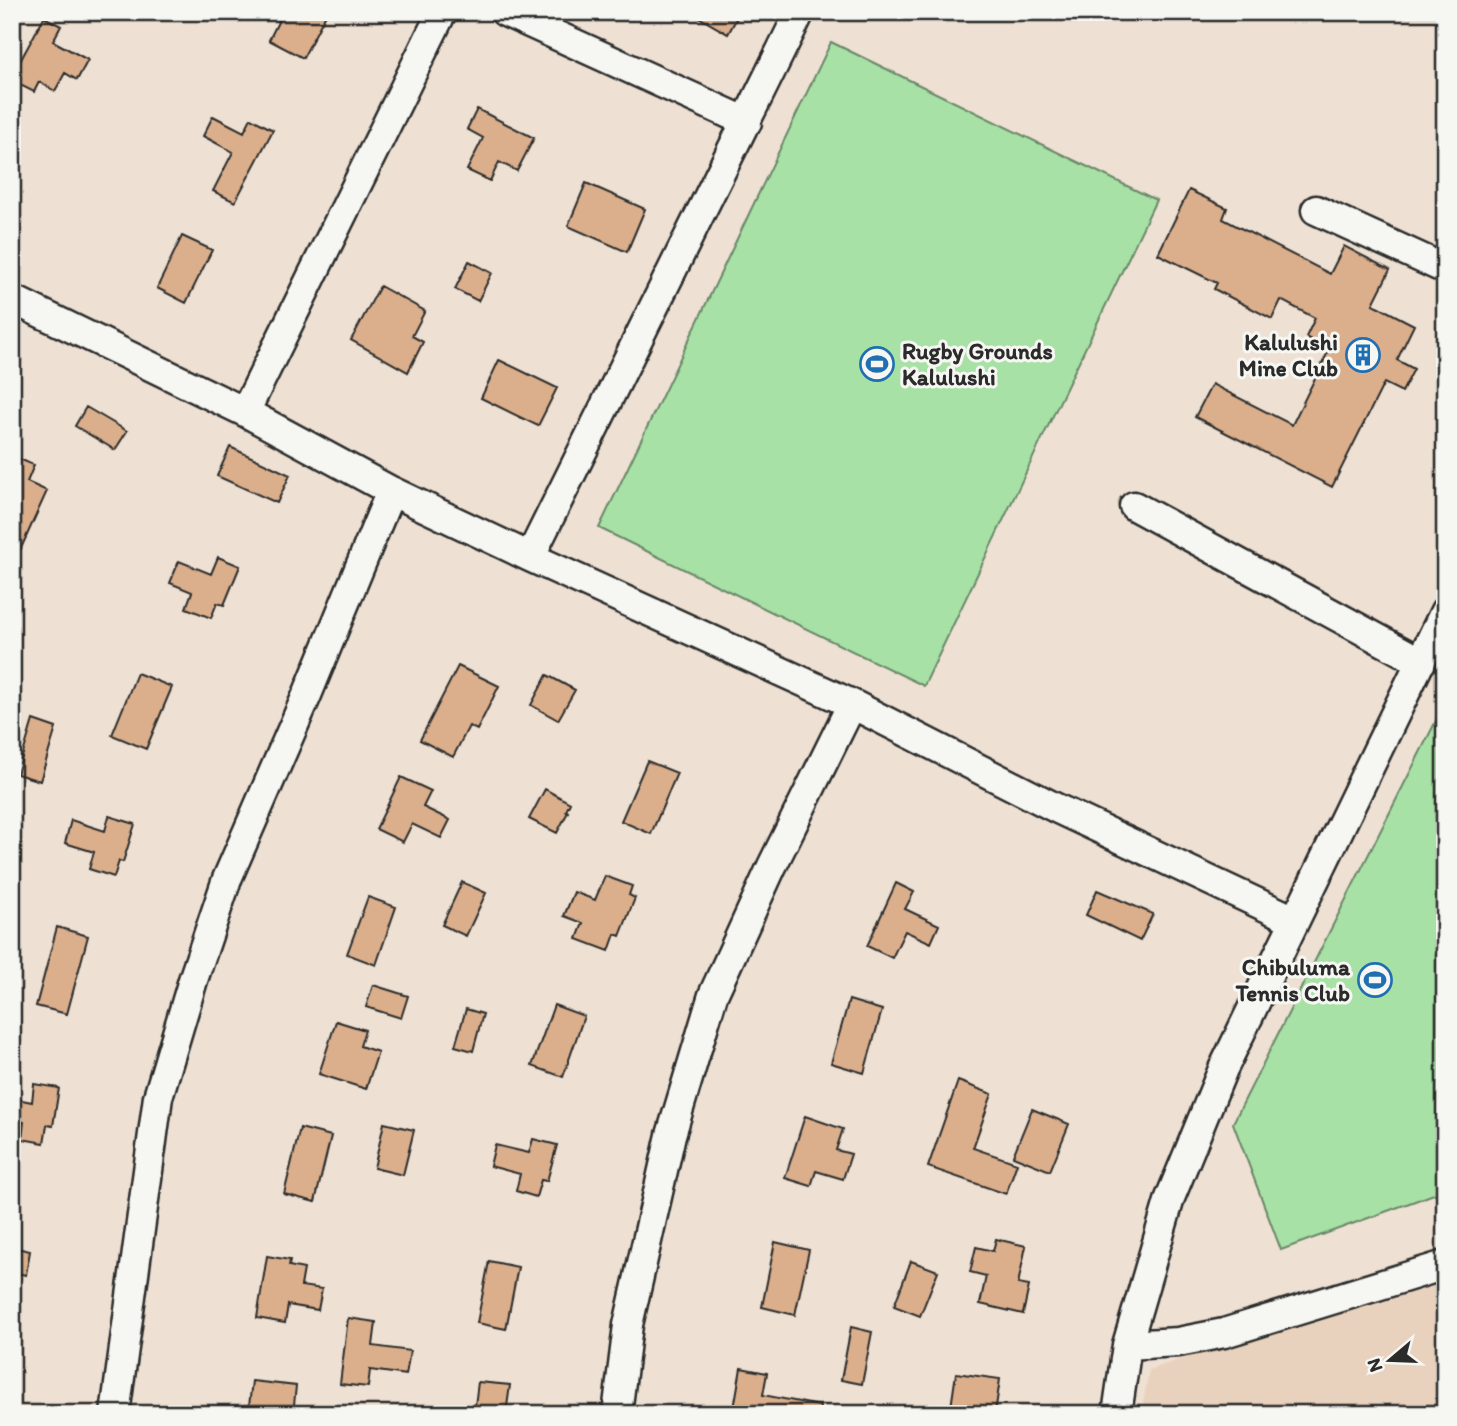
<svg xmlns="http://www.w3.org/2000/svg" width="1457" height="1426" viewBox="0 0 1457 1426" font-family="Itim,sans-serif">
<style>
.built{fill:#e8d2be}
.green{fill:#a7e1a5;stroke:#698668;stroke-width:2}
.building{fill:#dbaf8c;stroke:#2b2b2b;stroke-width:2}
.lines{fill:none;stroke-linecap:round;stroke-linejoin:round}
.minor-casing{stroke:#2b2b2b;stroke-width:33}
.minor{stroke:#f6f6f2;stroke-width:28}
.labels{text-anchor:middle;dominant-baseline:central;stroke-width:6;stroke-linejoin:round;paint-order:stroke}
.poi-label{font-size:23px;font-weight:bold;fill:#2b2b2b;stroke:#f6f6f2;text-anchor:end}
</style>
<rect width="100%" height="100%" fill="#eee1d3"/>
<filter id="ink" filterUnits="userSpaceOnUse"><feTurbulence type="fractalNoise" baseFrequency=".0143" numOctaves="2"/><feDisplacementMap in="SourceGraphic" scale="14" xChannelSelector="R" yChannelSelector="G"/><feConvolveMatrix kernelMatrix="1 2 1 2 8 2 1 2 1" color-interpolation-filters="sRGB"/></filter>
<g filter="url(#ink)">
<!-- built -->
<path class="built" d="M 1445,1269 L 1445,1414 L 1141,1414 L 1149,1370 Z"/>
<!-- green -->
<path class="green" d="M 831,42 L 1156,200 L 924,686 L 599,528 Z
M 1445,703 L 1445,1190 L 1281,1250 L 1233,1123 Z"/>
<!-- building -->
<path class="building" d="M 283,12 L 327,12 L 303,58 L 269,40 Z
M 690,12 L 740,12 L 728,34 Z
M 44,17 L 61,26 L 53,41 L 88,60 L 77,80 L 65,73 L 55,91 L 39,82 L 34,92 L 12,81 L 12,76 Z
M 477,109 L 534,138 L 517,171 L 499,162 L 490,181 L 467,170 L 483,138 L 467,129 Z
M 213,116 L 244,132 L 251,118 L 273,130 L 235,202 L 213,191 L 233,152 L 203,136 Z
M 586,183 L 645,209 L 627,252 L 568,226 Z
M 1189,190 L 1227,208 L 1223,219 L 1330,274 L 1344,246 L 1390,270 L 1373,304 L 1414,325 L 1397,360 L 1414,369 L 1402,392 L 1384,383 L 1332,487 L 1195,417 L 1212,384 L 1292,425 L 1329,350 L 1306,337 L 1315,318 L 1281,300 L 1272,319 L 1214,289 L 1217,283 L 1158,254 Z
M 182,236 L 212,250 L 186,303 L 157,288 Z
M 469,261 L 492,273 L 478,301 L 455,289 Z
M 380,286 L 425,311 L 412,336 L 423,342 L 408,372 L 351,340 Z
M 499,360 L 557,388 L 538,426 L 481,398 Z
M 86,407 L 127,431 L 115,450 L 75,426 Z
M 230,447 L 290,475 L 277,503 L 217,476 Z
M 12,456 L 34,465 L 27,482 L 47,491 L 12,568 Z
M 218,557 L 240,566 L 224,605 L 217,603 L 211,618 L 186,608 L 192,592 L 170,583 L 179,561 L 211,574 Z
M 458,666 L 499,686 L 477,730 L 469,726 L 453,757 L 420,740 Z
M 137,673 L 172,687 L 146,749 L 112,735 Z
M 547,675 L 575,690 L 558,720 L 531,705 Z
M 33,720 L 56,728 L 40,781 L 17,774 Z
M 647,761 L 677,773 L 651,834 L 621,821 Z
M 401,777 L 431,791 L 423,807 L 450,820 L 441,838 L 412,824 L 403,842 L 376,829 Z
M 545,789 L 570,803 L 566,811 L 568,812 L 557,833 L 529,819 Z
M 109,816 L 135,824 L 123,862 L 119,861 L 114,877 L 89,869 L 94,852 L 65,843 L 71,820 L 105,831 Z
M 605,876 L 632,886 L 629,895 L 635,898 L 620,936 L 615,934 L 609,951 L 577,939 L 583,923 L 564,916 L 574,892 L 595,900 Z
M 462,882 L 486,893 L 466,936 L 442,925 Z
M 896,883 L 914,892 L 905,909 L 939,925 L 931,943 L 905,931 L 892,958 L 867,946 Z
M 1097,890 L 1153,914 L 1140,941 L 1086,915 Z
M 368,897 L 396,907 L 376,965 L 347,954 Z
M 57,927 L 88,936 L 67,1014 L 36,1006 Z
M 373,985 L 408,996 L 401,1018 L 366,1007 Z
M 849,1000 L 882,1010 L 864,1073 L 831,1063 Z
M 554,1005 L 584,1016 L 563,1077 L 532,1066 Z
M 466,1009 L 483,1014 L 473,1051 L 455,1046 Z
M 336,1021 L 365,1030 L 360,1046 L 378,1052 L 366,1089 L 319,1074 Z
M 958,1081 L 992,1094 L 973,1148 L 1017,1163 L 1006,1194 L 928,1167 Z
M 34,1084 L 59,1088 L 53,1126 L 47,1125 L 44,1143 L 22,1139 L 24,1122 L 12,1120 L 12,1098 L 32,1102 Z
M 1032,1109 L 1069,1124 L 1050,1171 L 1013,1156 Z
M 805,1116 L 843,1129 L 836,1150 L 851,1154 L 843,1179 L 816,1171 L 811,1186 L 785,1178 Z
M 384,1123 L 414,1130 L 403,1175 L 374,1168 Z
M 300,1128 L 331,1136 L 315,1202 L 284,1194 Z
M 533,1139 L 557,1145 L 547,1181 L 541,1180 L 536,1197 L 516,1191 L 520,1174 L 490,1166 L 495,1145 L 529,1153 Z
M 996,1239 L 1026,1246 L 1018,1284 L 1029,1286 L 1023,1314 L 980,1304 L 986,1276 L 970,1272 L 976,1247 L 993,1251 Z
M 775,1242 L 809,1250 L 795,1315 L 762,1307 Z
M 12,1247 L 30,1251 L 26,1275 L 12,1272 Z
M 267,1256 L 290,1260 L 289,1266 L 304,1269 L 301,1286 L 322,1289 L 318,1310 L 288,1305 L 285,1323 L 257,1318 Z
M 489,1261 L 518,1267 L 506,1329 L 477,1323 Z
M 911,1261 L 938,1271 L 920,1316 L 894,1306 Z
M 348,1318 L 376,1322 L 373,1346 L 410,1351 L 406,1375 L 370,1370 L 368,1387 L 340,1384 Z
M 851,1327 L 872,1332 L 862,1384 L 841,1380 Z
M 741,1368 L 767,1373 L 763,1395 L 820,1406 L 819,1414 L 733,1414 Z
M 956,1373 L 1000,1379 L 995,1414 L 950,1414 Z
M 252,1381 L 296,1386 L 293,1414 L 248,1414 Z
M 478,1382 L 510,1385 L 506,1414 L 474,1414 Z"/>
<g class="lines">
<!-- minor casing -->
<g class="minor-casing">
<path id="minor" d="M 505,12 L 747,122
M 1316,210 L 1445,269
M 12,299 L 245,412 L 391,491 L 530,557 L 852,704 L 1056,808 L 1294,920
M 245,412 L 442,12
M 1134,506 L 1421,662
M 530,557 L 800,12
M 1127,1345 L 1178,1342 L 1224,1333 L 1445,1265
M 115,1414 L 158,1097 L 193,980 L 227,879 L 307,695 L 391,491
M 617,1414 L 628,1325 L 671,1135 L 713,995 L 772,866 L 852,704
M 1117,1414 L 1127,1345 L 1170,1198 L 1223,1069 L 1445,611"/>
</g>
<!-- minor -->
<use href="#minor" class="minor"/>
</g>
</g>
<!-- icons -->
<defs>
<g id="building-ring" transform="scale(1.75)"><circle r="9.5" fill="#f6f6f2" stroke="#1f6fb2" stroke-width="1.5"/><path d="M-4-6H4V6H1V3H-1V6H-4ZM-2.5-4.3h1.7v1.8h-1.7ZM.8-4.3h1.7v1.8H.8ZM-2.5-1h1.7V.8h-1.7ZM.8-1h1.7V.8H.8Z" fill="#1f6fb2"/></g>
<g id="stadium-ring" transform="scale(1.75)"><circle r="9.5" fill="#f6f6f2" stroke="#1f6fb2" stroke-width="1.5"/><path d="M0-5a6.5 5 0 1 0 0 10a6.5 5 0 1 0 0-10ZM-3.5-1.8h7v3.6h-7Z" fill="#1f6fb2"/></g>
</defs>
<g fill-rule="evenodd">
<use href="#building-ring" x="1363" y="355"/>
<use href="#stadium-ring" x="877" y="364"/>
<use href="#stadium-ring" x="1375" y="980"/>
</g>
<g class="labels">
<!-- poi labels -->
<g class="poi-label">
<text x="1338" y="342">Kalulushi<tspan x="1338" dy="26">Mine Club</tspan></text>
<text x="902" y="351" text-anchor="start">Rugby Grounds<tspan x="902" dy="26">Kalulushi</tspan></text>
<text x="1350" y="967">Chibuluma<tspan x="1350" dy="26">Tennis Club</tspan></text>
</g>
</g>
<!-- margin -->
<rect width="1457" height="1426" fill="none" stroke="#f6f6f2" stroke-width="42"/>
<rect x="21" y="21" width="1415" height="1384" fill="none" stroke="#2b2b2b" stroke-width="2.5" filter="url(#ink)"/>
<!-- north arrow -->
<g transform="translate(1390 1360) rotate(251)" stroke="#f6f6f2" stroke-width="5" paint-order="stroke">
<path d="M0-5L12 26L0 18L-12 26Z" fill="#2b2b2b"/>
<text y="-10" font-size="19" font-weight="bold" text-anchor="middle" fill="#2b2b2b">N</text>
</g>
</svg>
